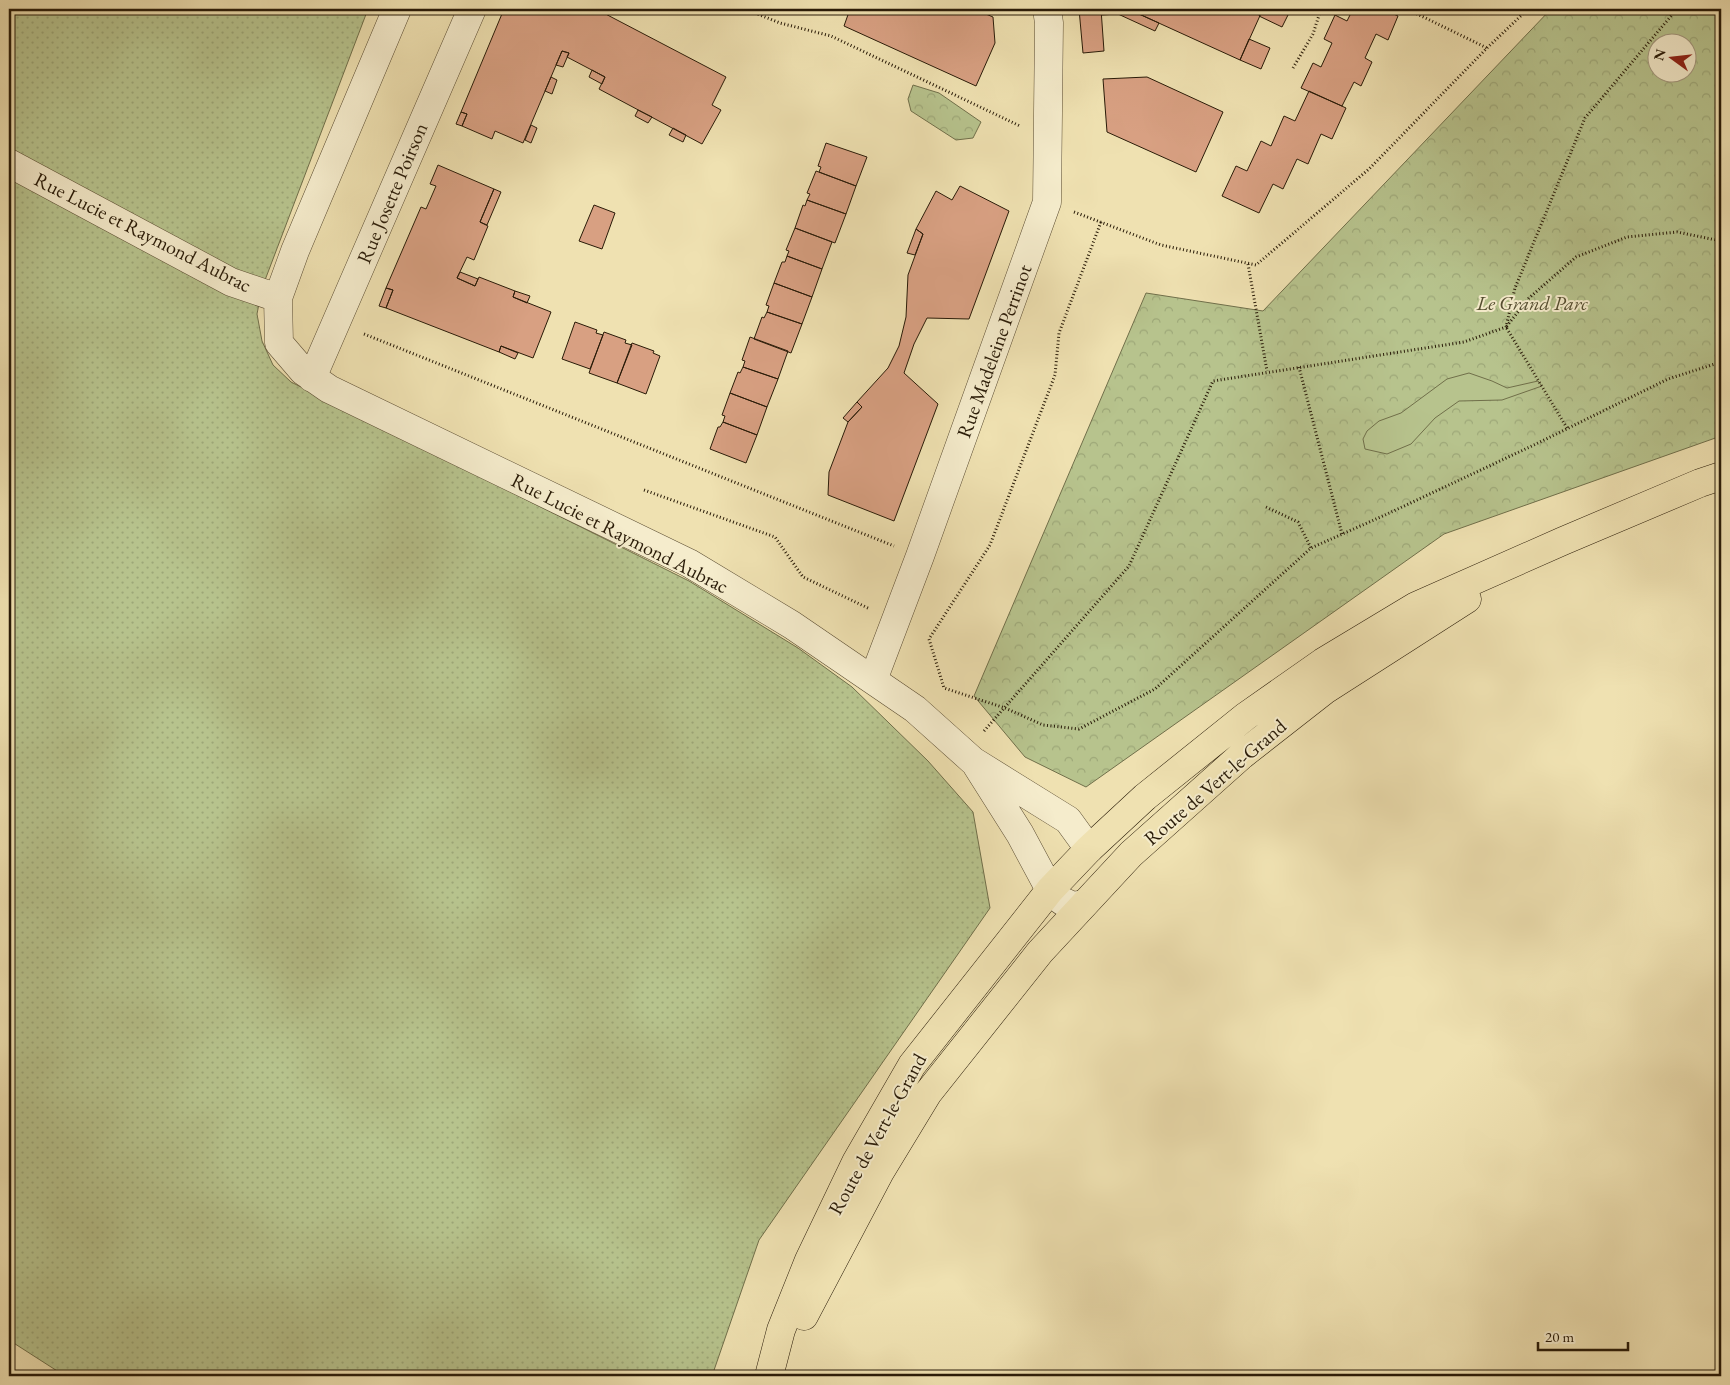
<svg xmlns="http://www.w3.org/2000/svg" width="1730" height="1385" viewBox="0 0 1730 1385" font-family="'EB Garamond',serif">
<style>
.grass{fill:url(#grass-dots);stroke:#706f4a}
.park{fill:url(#park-crowns);stroke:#706f4a;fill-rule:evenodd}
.garden{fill:#b7c38d;stroke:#706f4a}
.building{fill:#d8a082;stroke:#291b08}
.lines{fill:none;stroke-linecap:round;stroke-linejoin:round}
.minor-casing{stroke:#5a4c32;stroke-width:29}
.major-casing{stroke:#291b08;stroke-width:29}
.path{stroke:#291b08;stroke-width:3;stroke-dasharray:1 2.5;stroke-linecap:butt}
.minor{stroke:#f5eccc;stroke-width:28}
.major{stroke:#efe1b1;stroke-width:28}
.labels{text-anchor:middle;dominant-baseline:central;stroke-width:4;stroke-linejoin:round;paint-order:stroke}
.street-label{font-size:20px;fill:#291b08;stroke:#f5eccc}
.park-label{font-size:20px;font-style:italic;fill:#544d30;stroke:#f5eccc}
</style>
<defs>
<pattern id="grass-dots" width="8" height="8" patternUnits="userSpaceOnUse" patternTransform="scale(1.25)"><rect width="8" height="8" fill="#b7c38d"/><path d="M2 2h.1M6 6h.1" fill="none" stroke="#9da778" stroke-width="1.8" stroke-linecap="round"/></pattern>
<pattern id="park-crowns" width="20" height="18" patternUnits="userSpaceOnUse" patternTransform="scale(1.25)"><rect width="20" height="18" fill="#b7c38d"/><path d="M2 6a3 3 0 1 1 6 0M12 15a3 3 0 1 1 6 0" fill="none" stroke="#9da778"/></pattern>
</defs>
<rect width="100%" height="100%" fill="#efe1b1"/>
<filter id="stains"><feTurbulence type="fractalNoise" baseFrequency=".004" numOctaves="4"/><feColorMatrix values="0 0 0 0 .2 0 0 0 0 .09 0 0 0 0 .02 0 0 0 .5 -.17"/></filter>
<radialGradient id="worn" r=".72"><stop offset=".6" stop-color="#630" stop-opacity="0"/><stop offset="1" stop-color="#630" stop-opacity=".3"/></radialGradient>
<!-- grass -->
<path class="grass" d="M 9,9 L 368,9 L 262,288 L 257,314 L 262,341 L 273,365 L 291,382 L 689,581 L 798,648 L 852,687 L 928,761 L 973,812 L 990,908 L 759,1240 L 712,1376 L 65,1376 L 9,1340 Z"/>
<!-- park -->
<path class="park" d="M 1551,9 L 1721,9 L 1721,436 L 1444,534 L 1086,787 L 1025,757 L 974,696 L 1146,293 L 1263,311 ZM 1658,42 L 1688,42 L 1688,72 L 1658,72 Z
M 913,85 L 939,93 L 981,122 L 973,138 L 956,140 L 911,111 L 908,99 Z"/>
<!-- garden -->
<path class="garden" d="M 1469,373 L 1492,381 L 1507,388 L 1538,381 L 1542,386 L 1502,400 L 1459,401 L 1435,418 L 1411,444 L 1387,454 L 1365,449 L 1363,439 L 1367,431 L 1379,421 L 1401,413 L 1447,379 Z"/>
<!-- building -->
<path class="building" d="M 504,9 L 596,9 L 726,77 L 712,105 L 721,110 L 702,144 L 599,89 L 605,77 L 567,57 L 569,53 L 562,51 L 523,143 L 495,131 L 492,139 L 462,126 L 467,114 L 461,112 Z
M 850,9 L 974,9 L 993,17 L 995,43 L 976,86 L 844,26 Z
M 1079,9 L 1101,9 L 1104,51 L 1083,53 Z
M 1101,9 L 1128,9 L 1159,23 L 1155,31 L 1118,14 L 1101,15 Z
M 1128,9 L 1263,9 L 1240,60 Z
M 1263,9 L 1291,9 L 1282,27 L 1259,16 Z
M 1353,9 L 1383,9 L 1398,16 L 1388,40 L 1376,34 L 1365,58 L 1372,62 L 1361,86 L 1354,82 L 1342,106 L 1301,88 L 1313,63 L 1321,67 L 1332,43 L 1324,39 L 1335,15 L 1347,21 Z
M 1249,39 L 1270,48 L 1261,69 L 1240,60 Z
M 562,51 L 569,53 L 563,67 L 556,65 Z
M 592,70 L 605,77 L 602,84 L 589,77 Z
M 551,77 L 557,80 L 552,94 L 545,91 Z
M 1147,77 L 1223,112 L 1196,172 L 1107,132 L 1103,79 Z
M 1309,91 L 1346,108 L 1332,139 L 1321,134 L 1308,164 L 1297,159 L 1283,189 L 1273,184 L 1259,213 L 1222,196 L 1236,166 L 1247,171 L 1261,141 L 1271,146 L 1284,116 L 1295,121 Z
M 638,110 L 652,117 L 648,123 L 635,116 Z
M 461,112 L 467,114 L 462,126 L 456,124 Z
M 531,125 L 537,128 L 531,143 L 525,140 Z
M 673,128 L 686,135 L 683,142 L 669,135 Z
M 826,143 L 867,157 L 856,186 L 819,172 L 821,167 L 818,166 Z
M 438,165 L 494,189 L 480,222 L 488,226 L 474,260 L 467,257 L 457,278 L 475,286 L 479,277 L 515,291 L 513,297 L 551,312 L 533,358 L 501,346 L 499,352 L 386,308 L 393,290 L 386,288 L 421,207 L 426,209 L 436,186 L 430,184 Z
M 816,171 L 856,186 L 846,214 L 807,200 L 810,194 L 807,193 Z
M 960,186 L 1009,211 L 969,319 L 927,318 L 914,344 L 904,373 L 938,404 L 894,521 L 828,495 L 829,472 L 848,422 L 862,407 L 857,402 L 888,368 L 899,346 L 906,317 L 908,275 L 923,234 L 916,229 L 936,191 L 952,200 Z
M 494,189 L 501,192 L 487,225 L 480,222 Z
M 807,200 L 846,214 L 835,243 L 795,228 L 803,205 L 805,206 Z
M 594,205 L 615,213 L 602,249 L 579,241 Z
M 795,228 L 832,242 L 822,269 L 787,256 L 789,251 L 786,250 Z
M 916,229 L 923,234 L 915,255 L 907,253 Z
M 787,256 L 822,269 L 812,297 L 774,283 L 782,262 L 785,262 Z
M 460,272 L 478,279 L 475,286 L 457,278 Z
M 774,283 L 812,297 L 802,324 L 767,312 L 769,306 L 766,305 Z
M 386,288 L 393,290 L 386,308 L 379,306 Z
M 515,291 L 530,296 L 527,303 L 513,297 Z
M 767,312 L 802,324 L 791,353 L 754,339 L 762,317 L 764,318 Z
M 575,322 L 597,330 L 596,333 L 603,335 L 590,369 L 562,359 Z
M 604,332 L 626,340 L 625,343 L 632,345 L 617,383 L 589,373 Z
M 750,337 L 788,351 L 778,379 L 743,367 L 745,361 L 742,360 Z
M 632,343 L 654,351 L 653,353 L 660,356 L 646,394 L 617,383 Z
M 501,346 L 518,353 L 515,359 L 499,352 Z
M 743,367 L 778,379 L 767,407 L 730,393 L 738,372 L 740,373 Z
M 730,393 L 767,407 L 757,435 L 723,422 L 725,416 L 722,415 Z
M 857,402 L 862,407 L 848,422 L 843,418 Z
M 723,422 L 757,435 L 746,463 L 710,449 L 718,427 L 720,427 Z"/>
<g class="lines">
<!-- minor casing -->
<g class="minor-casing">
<path id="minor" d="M 397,9 L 295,251 L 278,298 L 279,343 L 303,371 L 329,389 L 689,563 L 792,625 L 915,709 L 973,761 L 1068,820 L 1089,849
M 9,163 L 231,282 L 278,298
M 312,378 L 472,9
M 873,680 L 920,556 L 1047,202 L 1049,23 L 1047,9
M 977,766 L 1020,834 L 1050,890 L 1062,901 L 1073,906 L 1084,904"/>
</g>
<!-- major casing -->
<g class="major-casing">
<path id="major" d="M 804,1316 L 880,1172 L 928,1093 L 1040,952 L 1131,854 L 1242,755 L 1325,690 L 1467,599
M 769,1376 L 781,1330 L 809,1260 L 856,1162 L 912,1065 L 1050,890 L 1089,849 L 1145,797 L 1246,716 L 1323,662 L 1416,606 L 1563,541 L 1700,483 L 1721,476"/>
</g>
<!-- path -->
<path class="path" d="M 745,9 L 780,23 L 831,36 L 1020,126
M 1407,9 L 1487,48
M 1293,68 L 1313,34 L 1321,9
M 1074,212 L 1161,245 L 1256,265 L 1369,169 L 1487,48 L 1528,9
M 1101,222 L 1059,333 L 1055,375 L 990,545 L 929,639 L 944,688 L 1005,708 L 1043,725 L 1079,729 L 1155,689 L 1311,548 L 1385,515 L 1536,444 L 1668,379 L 1721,362
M 1248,264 L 1267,371
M 364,334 L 894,546
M 1299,367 L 1342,534
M 1567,428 L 1506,327 L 1529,298 L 1576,257 L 1627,237 L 1677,232 L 1721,241
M 644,490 L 775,537 L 803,577 L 870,609
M 1266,507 L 1298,522 L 1311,548
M 984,731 L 1129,566 L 1213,381 L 1464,342 L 1506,327 L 1515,288 L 1585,118 L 1677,9"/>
<!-- minor -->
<use href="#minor" class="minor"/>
<!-- major -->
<use href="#major" class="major"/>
</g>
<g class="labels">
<!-- street labels -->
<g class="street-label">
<text transform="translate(392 193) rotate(-67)">Rue Josette Poirson</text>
<text transform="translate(143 232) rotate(27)">Rue Lucie et Raymond Aubrac</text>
<text transform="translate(994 351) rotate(-70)">Rue Madeleine Perrinot</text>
<text transform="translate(620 533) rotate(27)">Rue Lucie et Raymond Aubrac</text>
<text transform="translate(1215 782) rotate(-41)">Route de Vert-le-Grand</text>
<text transform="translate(877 1134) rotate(-61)">Route de Vert-le-Grand</text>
</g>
<!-- park labels -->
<g class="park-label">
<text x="1532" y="303">Le Grand Parc</text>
</g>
</g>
<!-- margin -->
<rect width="1730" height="1385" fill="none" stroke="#efe1b1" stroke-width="30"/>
<rect x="10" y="10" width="1710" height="1365" fill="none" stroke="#291b08" stroke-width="2.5"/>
<rect x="15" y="15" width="1700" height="1355" fill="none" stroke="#291b08"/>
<!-- north arrow -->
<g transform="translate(1672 58) rotate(285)"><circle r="24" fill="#f5eccc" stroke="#a3987e"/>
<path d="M0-4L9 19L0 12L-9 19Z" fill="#8f2418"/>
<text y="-8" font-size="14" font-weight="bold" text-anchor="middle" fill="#291b08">N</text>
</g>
<!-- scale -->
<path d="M1538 1342v8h90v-8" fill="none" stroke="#291b08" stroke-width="2.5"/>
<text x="1545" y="1342" font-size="15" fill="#291b08" stroke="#f5eccc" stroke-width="4" paint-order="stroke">20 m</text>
<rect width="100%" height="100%" filter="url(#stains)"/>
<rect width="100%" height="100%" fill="url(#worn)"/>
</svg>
